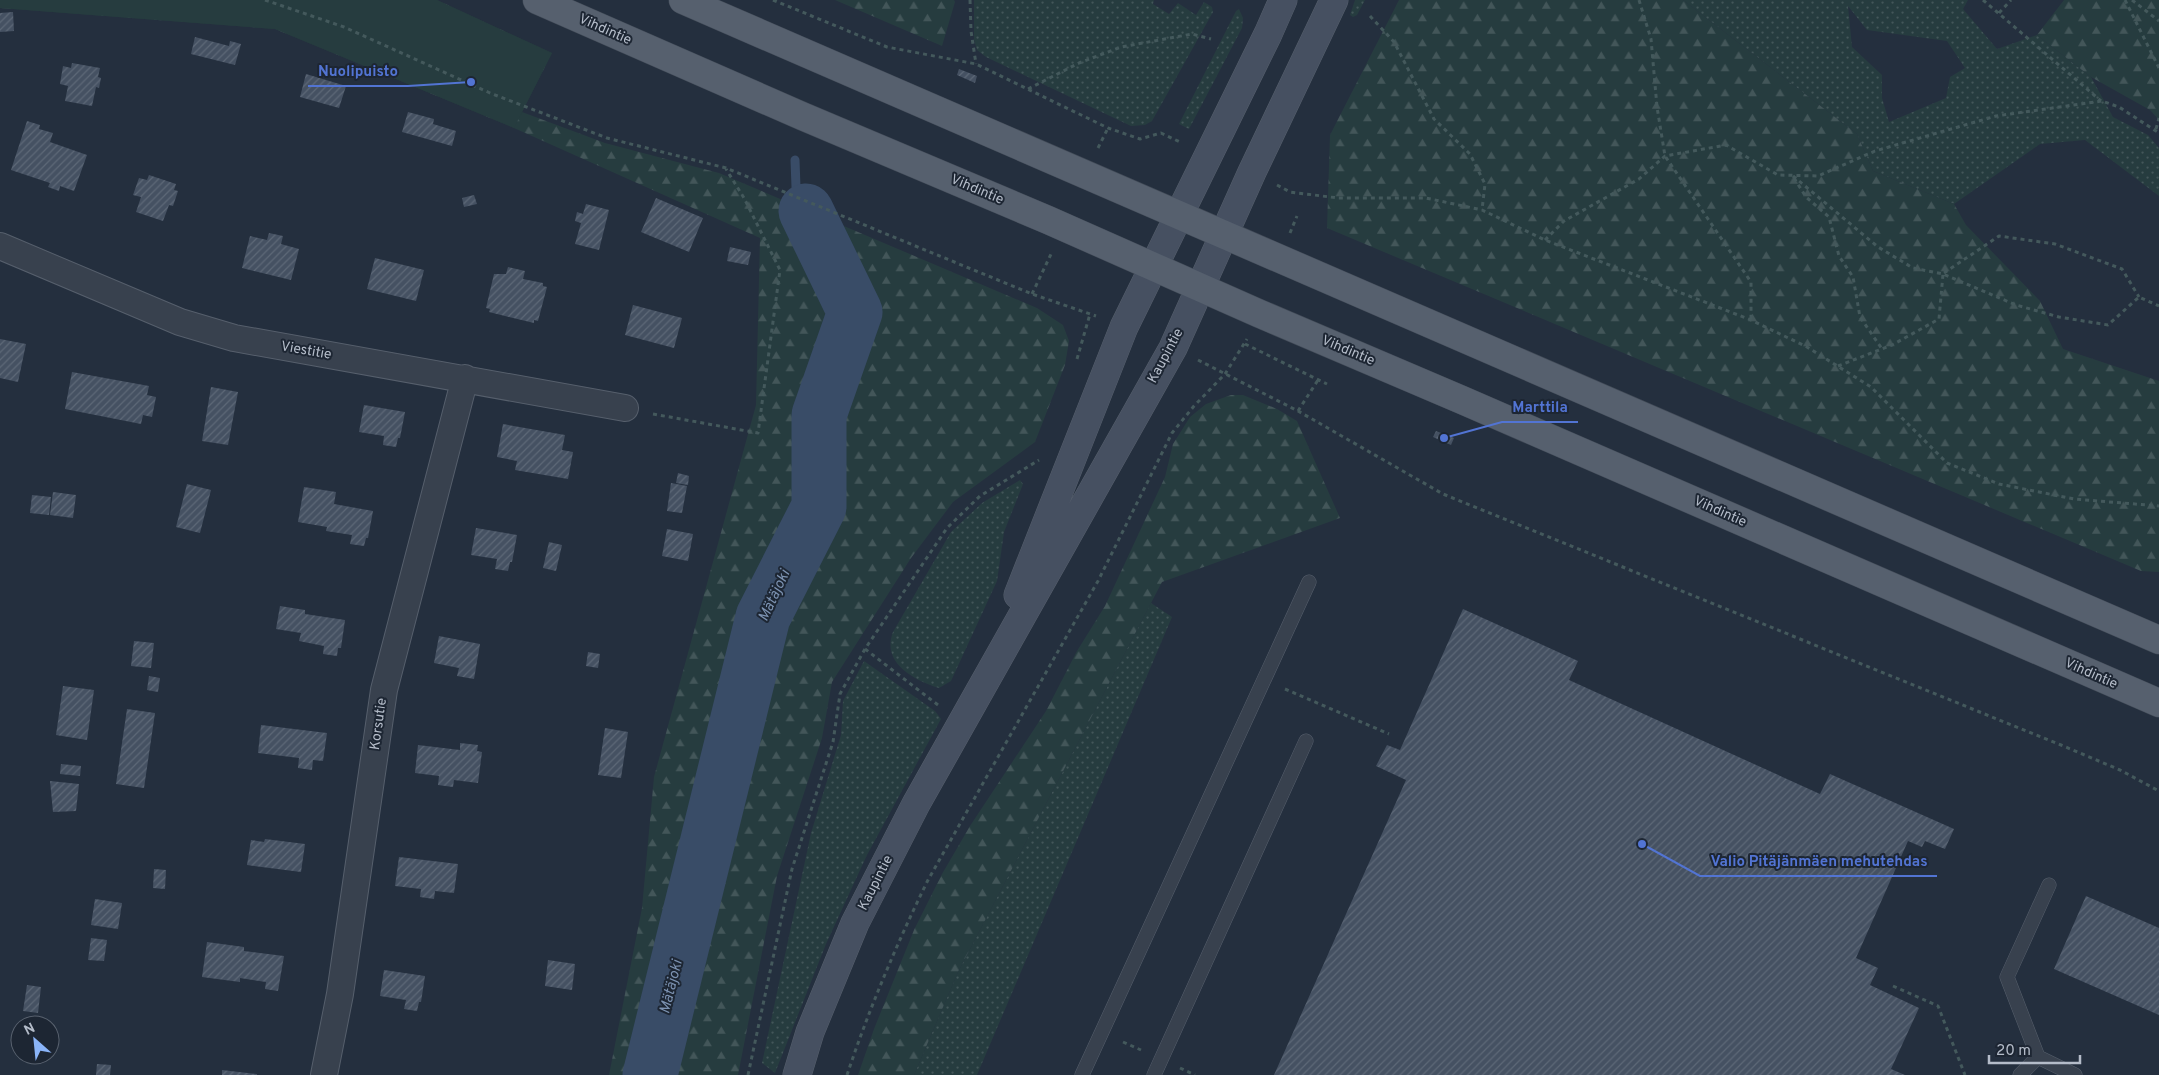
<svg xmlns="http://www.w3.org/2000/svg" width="2159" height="1075" viewBox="0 0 2159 1075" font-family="Overpass,sans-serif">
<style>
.grass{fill:url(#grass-dots);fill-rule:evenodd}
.forest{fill:url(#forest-firs)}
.park{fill:#263c3f}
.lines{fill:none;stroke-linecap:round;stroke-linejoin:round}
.stream{stroke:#394c67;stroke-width:9}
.river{stroke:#394c67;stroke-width:55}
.building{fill:url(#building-hatch)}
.service-casing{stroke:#565f6c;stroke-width:15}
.minor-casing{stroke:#565f6c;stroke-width:28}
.secondary-casing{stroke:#565f6c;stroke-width:29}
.primary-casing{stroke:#414a57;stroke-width:29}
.path{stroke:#44595c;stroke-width:3;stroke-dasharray:4 4;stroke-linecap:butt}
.service{stroke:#38414e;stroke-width:14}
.minor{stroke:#38414e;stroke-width:26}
.secondary{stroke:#465061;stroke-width:28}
.primary{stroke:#56606e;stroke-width:28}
.labels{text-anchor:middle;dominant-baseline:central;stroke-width:4;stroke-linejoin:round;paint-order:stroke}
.street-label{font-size:14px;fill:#b4bcc9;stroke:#1d2633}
.water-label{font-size:15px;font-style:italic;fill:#7c92b1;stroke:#1d2633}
.leader{fill:none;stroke:#5274d3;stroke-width:2}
.callout-dot{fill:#5274d3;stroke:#1d2633;stroke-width:2}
.callout-label{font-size:15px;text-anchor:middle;font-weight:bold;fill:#5274d3;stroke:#1d2633;stroke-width:4;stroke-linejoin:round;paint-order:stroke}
</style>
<defs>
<pattern id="grass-dots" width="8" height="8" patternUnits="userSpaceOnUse" patternTransform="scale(1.25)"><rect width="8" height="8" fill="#263c3f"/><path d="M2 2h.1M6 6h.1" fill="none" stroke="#435659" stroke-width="1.8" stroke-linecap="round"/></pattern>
<pattern id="forest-firs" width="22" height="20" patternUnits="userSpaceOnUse" patternTransform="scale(1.25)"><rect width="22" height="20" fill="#263c3f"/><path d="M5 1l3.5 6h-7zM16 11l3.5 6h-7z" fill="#435659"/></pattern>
<pattern id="building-hatch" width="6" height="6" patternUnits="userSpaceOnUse" patternTransform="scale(1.25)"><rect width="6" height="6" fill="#455162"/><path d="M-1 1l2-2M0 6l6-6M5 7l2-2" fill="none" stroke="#5d6877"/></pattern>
</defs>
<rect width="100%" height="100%" fill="#242f3e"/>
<!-- grass -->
<path class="grass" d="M 974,0 L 1154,0 L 1153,4 L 1169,14 L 1178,3 L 1196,15 L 1204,2 L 1212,7 L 1213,12 L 1152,121 L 1145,125 L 1131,126 L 986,57 L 977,50 L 974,40 Z
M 1355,0 L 1365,0 L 1357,15 L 1353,17 L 1350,15 Z
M 1683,0 L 1968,0 L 1963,9 L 1997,49 L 2037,35 L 2091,77 L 2113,117 L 2148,135 L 2159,148 L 2159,196 L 2085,140 L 2040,144 L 1954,204 L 1873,171 L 1857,134 ZM 1848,6 L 1867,30 L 1947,41 L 1965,68 L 1950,77 L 1946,98 L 1889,122 L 1882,98 L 1882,75 L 1852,47 Z
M 1239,9 L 1243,18 L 1242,28 L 1189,129 L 1179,124 L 1236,11 Z
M 1020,480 L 1023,484 L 1004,532 L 997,581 L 951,681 L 939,688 C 914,680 881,663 893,632 L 951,532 L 982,503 Z
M 1151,603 L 1172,617 L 977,1075 L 914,1075 L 958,972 Z
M 864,661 L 935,711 L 941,719 L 867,855 L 826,944 L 775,1073 L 762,1063 L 811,833 L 841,735 L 843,701 Z"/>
<!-- forest -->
<path class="forest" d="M 0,0 L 437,0 L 552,53 L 522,112 L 605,143 L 719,173 L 1037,308 L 1063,325 L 1069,341 L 1065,365 L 1035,442 L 953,502 L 911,558 L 832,682 L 822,738 L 777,876 L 738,1075 L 609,1075 L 642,908 L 654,777 L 756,405 L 760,238 L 514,128 L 275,29 L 0,8 Z
M 835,0 L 954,0 L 955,2 L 942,46 Z
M 1399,0 L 1683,0 L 1857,134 L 1873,171 L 1954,204 L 1966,225 L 2040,301 L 2063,349 L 2159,381 L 2159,572 L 2141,571 L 1327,228 L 1330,135 Z
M 2064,0 L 2159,0 L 2159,120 L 2150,110 L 2091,77 L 2037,35 Z
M 1231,395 L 1243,395 L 1277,409 L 1297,421 L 1340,518 L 1162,582 L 958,972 L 914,1075 L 858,1075 L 874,1029 L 914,930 L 942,874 L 970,826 L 1046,711 L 1077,651 L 1105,606 L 1165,477 L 1173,444 L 1190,417 L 1206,404 Z"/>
<!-- park -->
<path class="park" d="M 0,0 L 437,0 L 552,53 L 514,128 L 275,29 L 0,8 Z"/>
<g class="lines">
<!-- stream -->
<path class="stream" d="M 795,160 L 796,187 L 806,211"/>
<!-- river -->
<path class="river" d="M 650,1075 L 763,617 L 819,507 L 819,415 L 855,312 L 806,211"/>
</g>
<!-- building -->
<path class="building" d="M 13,12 L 14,31 L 0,32 L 0,13 Z
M 195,37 L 229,46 L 230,41 L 241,44 L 235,65 L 191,54 Z
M 72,63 L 100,68 L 98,77 L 101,78 L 99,88 L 96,87 L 92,106 L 65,101 L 68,86 L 60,84 L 63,66 L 71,68 Z
M 959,69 L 977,76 L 975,83 L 957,75 Z
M 306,74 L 346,86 L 339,108 L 300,97 Z
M 408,112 L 434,119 L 433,124 L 456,131 L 452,146 L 402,132 Z
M 27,121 L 40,125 L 39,129 L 53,133 L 50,142 L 87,155 L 74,191 L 60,186 L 59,191 L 48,187 L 50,183 L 11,170 Z
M 149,175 L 176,184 L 174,190 L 178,191 L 173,206 L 169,205 L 163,221 L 136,212 L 141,197 L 133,195 L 139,178 L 147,180 Z
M 474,195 L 477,204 L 464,207 L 462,198 Z
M 656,198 L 703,218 L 689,252 L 641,232 Z
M 586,204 L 609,210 L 599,250 L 575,244 L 581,223 L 575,221 L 577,212 L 583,214 Z
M 269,233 L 283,236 L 281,244 L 299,249 L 291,280 L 242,268 L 250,236 L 267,240 Z
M 730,247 L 751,252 L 748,265 L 727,261 Z
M 375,258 L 424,270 L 416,301 L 367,289 Z
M 508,267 L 525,271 L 523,279 L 543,283 L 543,286 L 547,287 L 538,321 L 534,320 L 534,323 L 489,312 L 490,309 L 486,308 L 494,274 L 506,274 Z
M 633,305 L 682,318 L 674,348 L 625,335 Z
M 0,339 L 26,344 L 18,382 L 0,378 Z
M 72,372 L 149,386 L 147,395 L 156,397 L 152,417 L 143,415 L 141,424 L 65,409 Z
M 211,387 L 238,392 L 228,445 L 202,441 Z
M 364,405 L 405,412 L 400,438 L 398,438 L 396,447 L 383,445 L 384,436 L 359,432 Z
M 503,424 L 565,435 L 562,450 L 573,452 L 568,479 L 515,470 L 517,461 L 497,457 Z
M 1436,431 L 1454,438 L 1451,445 L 1433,437 Z
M 678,473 L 689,476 L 688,485 L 676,483 Z
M 671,483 L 687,486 L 682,513 L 667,511 Z
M 187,484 L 211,490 L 200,533 L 176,527 Z
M 304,487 L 336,492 L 334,504 L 373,511 L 368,538 L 366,538 L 364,546 L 350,544 L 352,535 L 326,531 L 327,527 L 298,522 Z
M 53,492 L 76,495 L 73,518 L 50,515 Z
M 32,495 L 51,497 L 49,515 L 30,513 Z
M 476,528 L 517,535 L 512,562 L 510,562 L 508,571 L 495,569 L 497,559 L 471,555 Z
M 667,529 L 693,534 L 688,561 L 662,556 Z
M 549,542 L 562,545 L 556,571 L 543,568 Z
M 280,606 L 305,610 L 305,614 L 345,620 L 341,648 L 338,648 L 337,656 L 323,654 L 324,646 L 299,641 L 301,633 L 276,629 Z
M 1463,609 L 1578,661 L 1569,680 L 1820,794 L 1830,774 L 1954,829 L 1945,849 L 1925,841 L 1922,847 L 1908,841 L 1856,958 L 1878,968 L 1870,985 L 1919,1008 L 1891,1069 L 1905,1075 L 1274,1075 L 1406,780 L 1376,766 L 1387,745 L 1400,750 Z
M 439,636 L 480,644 L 474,679 L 457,676 L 459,668 L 434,663 Z
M 134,641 L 154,643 L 151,668 L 131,666 Z
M 588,652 L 600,654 L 598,668 L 586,666 Z
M 149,676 L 160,678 L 158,692 L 147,690 Z
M 63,686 L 94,690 L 87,740 L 56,735 Z
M 127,709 L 155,713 L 144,788 L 116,784 Z
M 261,725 L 327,733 L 323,761 L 313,760 L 312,770 L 298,768 L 299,758 L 258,753 Z
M 605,728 L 628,732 L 621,778 L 598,775 Z
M 460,743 L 478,745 L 477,751 L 482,752 L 478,783 L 454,780 L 453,787 L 438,785 L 439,776 L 415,773 L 418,745 L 460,750 Z
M 61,764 L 81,766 L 80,776 L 60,774 Z
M 50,781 L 79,784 L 76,811 L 53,812 Z
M 265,839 L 305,844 L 301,872 L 247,865 L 251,840 L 264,842 Z
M 399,857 L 458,864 L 454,893 L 435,891 L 434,899 L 420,897 L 421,889 L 395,886 Z
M 154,869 L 166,870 L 165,889 L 153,888 Z
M 2086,896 L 2159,928 L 2159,1015 L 2054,969 Z
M 95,899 L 122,903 L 118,929 L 91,925 Z
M 91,938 L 107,940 L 104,961 L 88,960 Z
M 207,942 L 244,947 L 244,951 L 284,956 L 278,991 L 265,989 L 266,982 L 240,978 L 240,982 L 202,977 Z
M 548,960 L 575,964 L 572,990 L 545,986 Z
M 384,970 L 425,976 L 421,1002 L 419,1002 L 417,1011 L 404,1009 L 406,1000 L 380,996 Z
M 27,985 L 41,987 L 38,1013 L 23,1011 Z
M 24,1020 L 46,1023 L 46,1025 L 24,1025 Z
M 97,1064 L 111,1065 L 110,1075 L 96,1075 Z
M 222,1070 L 257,1074 L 257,1075 L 222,1075 Z"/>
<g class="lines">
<!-- service casing -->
<g class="service-casing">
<path id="service" d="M 2038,1057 L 2075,1075
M 1082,1075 L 1309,582
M 1154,1075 L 1306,741
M 2020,1075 L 2038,1057 L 2007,977 L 2049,885"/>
</g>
<!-- minor casing -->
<g class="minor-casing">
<path id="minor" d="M 0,246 L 180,322 L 234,338 L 625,408
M 324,1075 L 340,994 L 384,690 L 465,378"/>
</g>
<!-- secondary casing -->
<g class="secondary-casing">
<path id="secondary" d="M 1018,595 L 1124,327 L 1268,34 L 1283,0
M 797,1075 L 810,1032 L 855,923 L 916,804 L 1173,348 L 1252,172 L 1334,0"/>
</g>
<!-- primary casing -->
<g class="primary-casing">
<path id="primary" d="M 537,0 L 802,116 L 1048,220 L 1258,313 L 1462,400 L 2159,703
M 683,0 L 2159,640"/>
</g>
<!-- path -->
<path class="path" d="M 265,0 L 344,27 L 490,93 L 607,138 L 726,168 L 1032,294 L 1096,316
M 773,0 L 887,47 L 976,64 L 1108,128 L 1140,139 L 1161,133 L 1182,143
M 970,0 L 971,31 L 976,64
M 1639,0 L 1651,39 L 1657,107 L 1665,156 L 1751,282 L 1751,320
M 1983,0 L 2101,101
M 2125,0 L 2159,68
M 2132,0 L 2159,21
M 1999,13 L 2011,0
M 1370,16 L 1394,42 L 1434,119 L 1470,154 L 1485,184 L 1482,210
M 1028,89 L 1079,63 L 1121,47 L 1192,34 L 1211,39
M 2156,129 L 2159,118
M 1098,148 L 1108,128
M 1793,176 L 1878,247 L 1913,268 L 1943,274 L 2016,305 L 2059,317 L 2108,325 L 2139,297 L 2159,306
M 1794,178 L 1806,197 L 1829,217 L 1839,256 L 1853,277 L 1860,317 L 1882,349
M 1277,185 L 1290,192 L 1338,198 L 1426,198 L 1482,210 L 1545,240 L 1751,320 L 1807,347 L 1871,387 L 1947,463 L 1999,484 L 2074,499 L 2159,506
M 1290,233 L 1297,216
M 1545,240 L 1564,221 L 1639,179 L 1665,156 L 1726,145 L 1778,175 L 1818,176 L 1875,151 L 1996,116 L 2102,101 L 2119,107 L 2159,133
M 1944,273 L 1999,236 L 2055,244 L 2122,269 L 2139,297
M 1032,294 L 1052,252
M 1245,344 L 1327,384
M 1077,359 L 1090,314
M 1198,360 L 1298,411 L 1443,494 L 2061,745 L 2120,770 L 2159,791
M 1838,366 L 1892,345 L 1939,319 L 1943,274
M 1298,411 L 1318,380
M 653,414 L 758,433 L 780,270 L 744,198 L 726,169
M 865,649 L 938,705
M 1285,689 L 1389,734
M 1893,986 L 1938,1006 L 1965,1075
M 1123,1042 L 1141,1050
M 1180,1068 L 1195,1075
M 748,1075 L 792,869 L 833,742 L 840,694 L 865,649 L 947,528 L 980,496 L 1039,460
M 847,1075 C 869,1009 897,943 928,880 L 1098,581 L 1172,433 L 1194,406 L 1225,374 L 1247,339"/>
<!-- service -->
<use href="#service" class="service"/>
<!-- minor -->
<use href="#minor" class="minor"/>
<!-- secondary -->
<use href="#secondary" class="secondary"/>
<!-- primary -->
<use href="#primary" class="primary"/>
</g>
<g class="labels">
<!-- street labels -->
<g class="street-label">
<text transform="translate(605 30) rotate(24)">Vihdintie</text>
<text transform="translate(977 190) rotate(23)">Vihdintie</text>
<text transform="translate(306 351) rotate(10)">Viestitie</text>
<text transform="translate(1348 351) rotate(23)">Vihdintie</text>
<text transform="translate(1166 356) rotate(-62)">Kaupintie</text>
<text transform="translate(1720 512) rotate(24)">Vihdintie</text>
<text transform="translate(2091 674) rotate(24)">Vihdintie</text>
<text transform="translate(379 724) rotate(-82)">Korsutie</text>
<text transform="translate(876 883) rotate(-63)">Kaupintie</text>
</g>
<!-- water labels -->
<g class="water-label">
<text transform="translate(775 596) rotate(-65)">Mätäjoki</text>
<text transform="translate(672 987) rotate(-76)">Mätäjoki</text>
</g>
</g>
<!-- callouts -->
<path class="leader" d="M471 82L408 86H308M1444 438L1502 422H1578M1642 844L1700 876H1937"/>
<g class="callout-dot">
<circle cx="471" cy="82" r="5"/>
<circle cx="1444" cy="438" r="5"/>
<circle cx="1642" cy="844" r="5"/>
</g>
<g class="callout-label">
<text x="358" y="76">Nuolipuisto</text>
<text x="1540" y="412">Marttila</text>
<text x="1819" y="866">Valio Pitäjänmäen mehutehdas</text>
</g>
<!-- north arrow -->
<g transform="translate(35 1040) rotate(333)"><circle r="24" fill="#1d2633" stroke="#59626f"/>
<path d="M0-4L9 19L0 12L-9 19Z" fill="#8ab4f8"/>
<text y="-8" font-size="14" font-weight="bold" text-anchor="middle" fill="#b4bcc9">N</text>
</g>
<!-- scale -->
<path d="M1989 1055v8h91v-8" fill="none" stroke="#b4bcc9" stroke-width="2.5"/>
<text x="1996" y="1055" font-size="15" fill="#b4bcc9" stroke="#1d2633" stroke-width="4" paint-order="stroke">20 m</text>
</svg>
